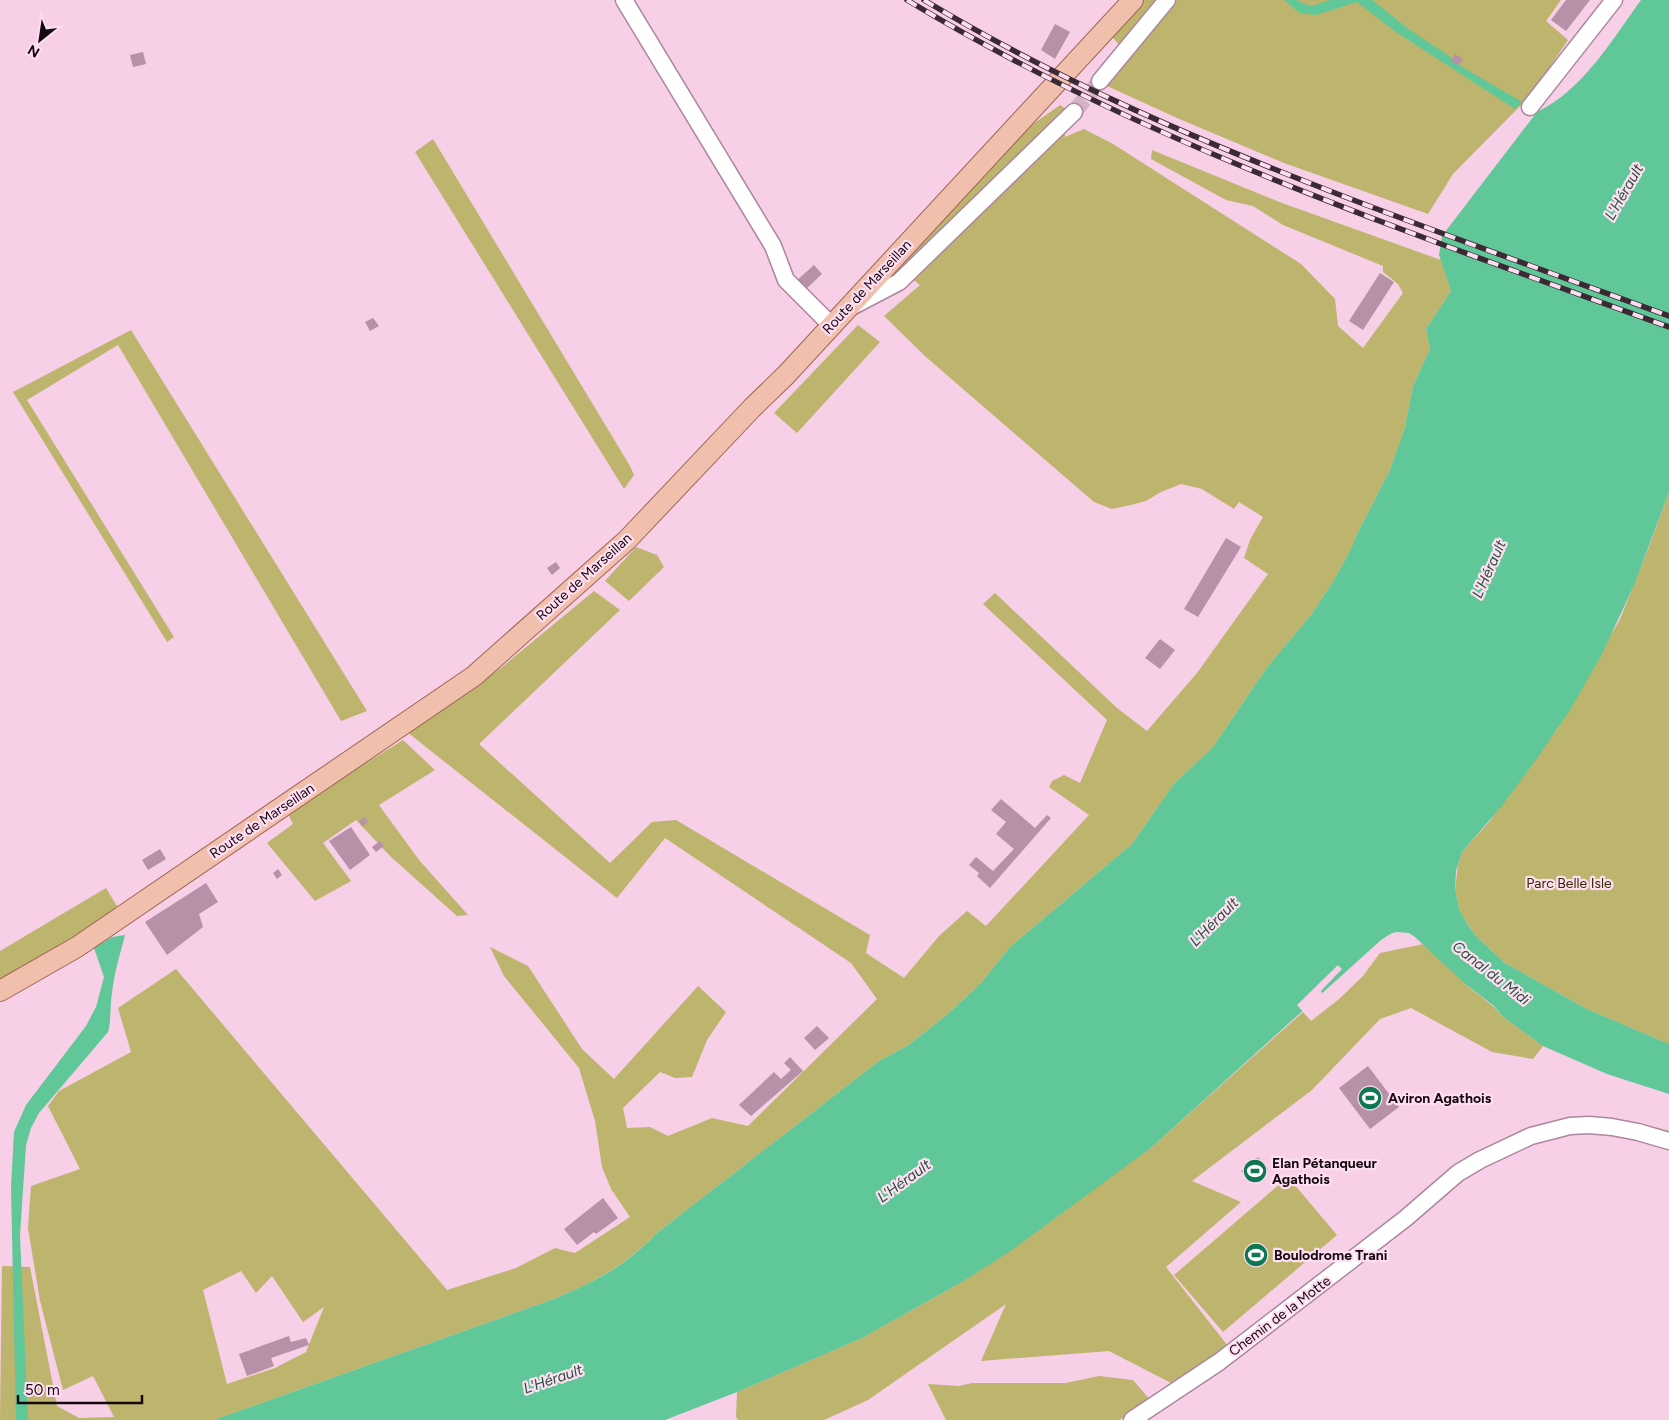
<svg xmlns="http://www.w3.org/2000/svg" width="1669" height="1420" viewBox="0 0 1669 1420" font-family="Figtree,sans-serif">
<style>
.green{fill:#bdb46d;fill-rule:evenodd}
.water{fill:#5fc798}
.pier{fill:#f7cfe6}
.building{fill:#b791a8}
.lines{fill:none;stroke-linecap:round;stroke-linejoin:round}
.minor-tunnel{stroke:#d5b1c6;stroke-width:16;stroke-dasharray:16 8;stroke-linecap:butt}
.minor-casing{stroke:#ac879e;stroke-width:19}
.major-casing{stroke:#9e6452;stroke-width:22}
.minor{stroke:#fff;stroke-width:16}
.major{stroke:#f1c0ad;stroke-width:20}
.rail-casing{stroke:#3b2a34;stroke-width:5.5}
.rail{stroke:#ffdef2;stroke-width:4;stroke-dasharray:11;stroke-linecap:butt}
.labels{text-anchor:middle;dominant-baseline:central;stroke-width:4.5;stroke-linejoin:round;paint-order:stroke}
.street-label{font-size:14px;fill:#150810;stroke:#ffdef2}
.park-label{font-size:14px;fill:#302b00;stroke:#ffdef2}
.poi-label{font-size:14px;font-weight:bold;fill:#150810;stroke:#ffdef2;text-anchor:start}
.water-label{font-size:15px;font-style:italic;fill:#234f3b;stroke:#ffdef2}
</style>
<rect width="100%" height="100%" fill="#f7cfe6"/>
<!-- green -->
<path class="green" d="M 1142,0 L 1561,0 L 1546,21 L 1568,40 L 1530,96 L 1453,174 L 1428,214 L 1284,163 L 1177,118 L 1107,86 L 1130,58 L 1110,34 Z
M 1060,105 L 1066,109 L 1065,137 L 1084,129 L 1113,144 L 1301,264 L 1335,299 L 1338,326 L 1363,348 L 1403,293 L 1398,284 L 1383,272 L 1383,266 L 1283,225 L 1253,206 L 1226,200 L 1151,159 L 1152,150 L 1282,203 L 1441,260 L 1451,291 L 1426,329 L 1430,349 L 1413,386 L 1405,427 L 1390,470 L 1357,534 L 1349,553 L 1334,580 L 1311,615 L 1268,666 L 1213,747 L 1174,784 L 1132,844 L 1010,947 L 982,982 L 948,1014 L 907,1046 L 879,1061 L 657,1233 C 623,1267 598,1280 554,1299 L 214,1420 L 0,1420 L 2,1266 L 30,1267 L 57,1406 L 79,1418 L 114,1417 L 93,1376 L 63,1390 L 40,1301 L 28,1228 L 31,1186 L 80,1169 L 48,1106 L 59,1091 L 131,1052 L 118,1008 L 176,969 L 447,1290 L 516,1268 L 555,1248 L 575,1253 L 630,1217 L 611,1189 L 602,1167 L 595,1121 L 579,1068 L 504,976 L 490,947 L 528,966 L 582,1049 L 614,1079 L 698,986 L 726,1012 L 707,1040 L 692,1077 L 675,1078 L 660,1072 L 623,1108 L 627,1128 L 650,1127 L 668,1136 L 712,1118 L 748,1126 L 877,999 L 851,963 L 665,838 L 617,898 L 407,732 L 502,667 L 594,591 L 620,610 L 479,744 L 610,863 L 652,822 L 676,820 L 870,935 L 866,953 L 904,978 L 939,936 L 967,911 L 986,926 L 1089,815 L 1049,787 L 1052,781 L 1064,775 L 1080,783 L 1107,720 L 983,604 L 995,593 L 1117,708 L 1147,731 L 1197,673 L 1268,574 L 1244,558 L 1250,540 L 1263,517 L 1239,502 L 1234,509 L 1202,489 L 1181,484 L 1161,492 L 1146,501 L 1131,505 L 1112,509 L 1094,502 L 926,357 L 884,316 L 920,285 L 896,266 L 1019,134 ZM 241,1271 L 256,1293 L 272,1276 L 303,1322 L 324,1307 L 306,1352 L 275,1368 L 227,1384 L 203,1290 Z
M 433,139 L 630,466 L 634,475 L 624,489 L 415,152 Z
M 858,325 L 880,342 L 797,433 L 774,413 Z
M 131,330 L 367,711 L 341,721 L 118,345 L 27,400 L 174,637 L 167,642 L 13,392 Z
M 1669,492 L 1669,1044 L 1587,1009 L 1505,963 L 1479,939 L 1469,927 L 1460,911 L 1455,890 L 1458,865 L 1462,852 L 1489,822 L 1558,728 L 1620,619 L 1649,547 Z
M 636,547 L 657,555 L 664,567 L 629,601 L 605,581 Z
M 403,740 L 435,770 L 379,805 L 419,860 L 468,915 L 457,916 L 390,856 L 356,820 L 323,843 L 351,881 L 315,901 L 267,843 L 293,824 L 287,812 Z
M 106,888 L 120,911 L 0,981 L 0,951 Z
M 1424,944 L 1464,983 L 1494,1007 L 1502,1016 L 1543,1046 L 1533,1059 L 1492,1052 L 1411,1008 L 1380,1019 L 1312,1090 L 1192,1181 L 1241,1202 L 1166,1267 L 1228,1346 L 1175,1385 L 1109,1351 L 981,1361 L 1006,1304 L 868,1400 L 824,1420 L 738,1420 L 736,1417 L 737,1392 L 862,1338 L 962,1282 L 1152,1147 L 1303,1012 L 1311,1021 L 1338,1000 L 1363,976 L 1380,953 Z
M 1288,1177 L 1337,1235 L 1223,1332 L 1174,1275 Z
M 1099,1376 L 1133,1380 L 1151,1401 L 1119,1420 L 946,1420 L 928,1384 L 959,1386 L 972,1383 L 1066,1383 Z"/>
<!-- water -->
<path class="water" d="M 1284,0 L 1297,0 L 1302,3 L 1312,6 L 1330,0 L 1372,0 L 1410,30 L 1452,58 L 1452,61 L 1522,102 L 1515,109 L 1396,32 L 1357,2 L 1316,15 L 1300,13 Z
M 1641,0 L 1669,0 L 1669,492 L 1635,583 L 1602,654 L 1570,710 L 1538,757 L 1501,807 L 1462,852 L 1456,871 L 1455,890 L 1460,911 L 1469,927 L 1479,939 L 1505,963 L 1587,1009 L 1669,1044 L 1669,1094 L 1607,1074 L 1543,1046 L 1502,1016 L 1494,1006 L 1464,983 L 1415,937 L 1409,933 L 1397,932 L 1392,933 L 1381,940 L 1152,1147 L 1012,1250 L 962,1282 L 862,1338 L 737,1392 L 665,1420 L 214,1420 L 554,1299 C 598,1280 624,1267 657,1233 L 879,1061 L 907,1046 L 948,1014 L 982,982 L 1010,947 L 1132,844 L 1174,784 L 1213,747 L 1268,666 L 1311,615 L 1334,580 L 1349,553 L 1357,534 L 1390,470 L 1405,427 L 1413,386 L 1430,349 L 1426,329 L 1451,291 L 1439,255 L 1442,236 L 1537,112 C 1583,90 1612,40 1641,0 Z
M 125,935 C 120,954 114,974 112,993 C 110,1003 111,1025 108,1032 L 39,1113 L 31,1128 L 26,1145 L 20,1235 L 28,1420 L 16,1420 L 11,1187 L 14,1132 L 26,1105 L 86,1026 L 96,1007 L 104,977 L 94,948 L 112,937 Z"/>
<!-- pier -->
<path class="pier" d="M 1338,965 L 1342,969 L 1321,991 L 1323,994 L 1319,997 L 1321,999 L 1305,1014 L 1297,1005 Z"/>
<!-- building -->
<path class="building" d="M 1566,0 L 1590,0 L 1566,31 L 1551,20 Z
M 1055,24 L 1070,32 L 1055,59 L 1041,50 Z
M 143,52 L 146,64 L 133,67 L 130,55 Z
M 1455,54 L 1463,59 L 1459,65 L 1451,61 Z
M 814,265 L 822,274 L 803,292 L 795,282 Z
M 1380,273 L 1394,282 L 1363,330 L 1349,321 Z
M 373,318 L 379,326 L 370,331 L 365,322 Z
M 1226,538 L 1241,547 L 1198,617 L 1184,609 Z
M 556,562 L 560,568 L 552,575 L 547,568 Z
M 1160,639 L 1175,650 L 1160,669 L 1145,658 Z
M 1001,799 L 1035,828 L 1047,815 L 1051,818 L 990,888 L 977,876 L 979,873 L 969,865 L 976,857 L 993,871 L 1014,849 L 996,834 L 1006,822 L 991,810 Z
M 364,817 L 368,822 L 362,826 L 359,821 Z
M 351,827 L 370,855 L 350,870 L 329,841 Z
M 380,841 L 384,846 L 376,852 L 372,847 Z
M 160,849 L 166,859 L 148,870 L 142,860 Z
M 278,869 L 282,875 L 277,879 L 273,873 Z
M 206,883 L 218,902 L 199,914 L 203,927 L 167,955 L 145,922 Z
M 817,1026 L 829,1038 L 815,1050 L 804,1038 Z
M 790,1057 L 803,1071 L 751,1116 L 739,1105 L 774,1072 L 781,1079 L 791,1070 L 784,1063 Z
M 1368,1066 L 1399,1107 L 1370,1129 L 1339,1088 Z
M 1258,1157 L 1268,1169 L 1252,1183 L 1241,1171 Z
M 603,1198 L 618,1218 L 596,1234 L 594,1232 L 577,1245 L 564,1229 Z
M 289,1336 L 291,1342 L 306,1338 L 309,1345 L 271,1358 L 274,1366 L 247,1376 L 239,1354 Z"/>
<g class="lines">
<!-- minor-tunnel -->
<path class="minor-tunnel" d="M 1074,112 L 1100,81"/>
<!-- minor casing -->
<g class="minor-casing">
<path id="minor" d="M 624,0 L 773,246 L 786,280 L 831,325
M 1100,81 L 1167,0
M 1530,107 L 1614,0
M 853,306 L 899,282 L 1074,112
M 1132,1420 L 1219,1362 L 1406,1218 L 1458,1173 L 1480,1160 L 1531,1136 L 1570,1126 L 1589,1125 L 1612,1127 L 1638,1132 L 1669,1141"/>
</g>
<!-- major casing -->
<g class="major-casing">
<path id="major" d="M 0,991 L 77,947 L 474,676 L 627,540 L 752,408 L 786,375 L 1133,0"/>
</g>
<!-- minor -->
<use href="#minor" class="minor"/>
<!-- major -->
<use href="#major" class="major"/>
<!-- rail casing -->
<g class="rail-casing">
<path id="rail" d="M 907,0 C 1145,144 1409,232 1669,327
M 924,0 C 1058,81 1202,142 1348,198 C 1455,239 1562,277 1669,316"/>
</g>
<!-- rail -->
<use href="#rail" class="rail"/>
</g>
<!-- icons -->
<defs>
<g id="stadium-disc" transform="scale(1.25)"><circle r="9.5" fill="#0d7852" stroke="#ffdef2"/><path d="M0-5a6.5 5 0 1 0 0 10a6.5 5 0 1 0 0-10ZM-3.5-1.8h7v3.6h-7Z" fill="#fff"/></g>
</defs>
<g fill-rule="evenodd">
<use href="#stadium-disc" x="1370" y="1098"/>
<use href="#stadium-disc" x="1255" y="1171"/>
<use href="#stadium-disc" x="1256" y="1255"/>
</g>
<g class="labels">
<!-- street labels -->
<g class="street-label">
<text transform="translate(867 287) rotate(-47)">Route de Marseillan</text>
<text transform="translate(584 577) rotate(-42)">Route de Marseillan</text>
<text transform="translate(262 821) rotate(-34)">Route de Marseillan</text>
<text transform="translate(1280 1316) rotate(-37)">Chemin de la Motte</text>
</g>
<!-- park labels -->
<g class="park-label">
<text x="1569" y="883">Parc Belle Isle</text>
</g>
<!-- poi labels -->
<g class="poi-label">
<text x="1388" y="1098">Aviron Agathois</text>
<text x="1272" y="1163">Elan Pétanqueur<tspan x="1272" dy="16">Agathois</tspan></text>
<text x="1274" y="1255">Boulodrome Trani</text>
</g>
<!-- water labels -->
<g class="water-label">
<text transform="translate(1624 192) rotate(-60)">L'Hérault</text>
<text transform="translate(1489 569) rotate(-66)">L'Hérault</text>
<text transform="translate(1214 922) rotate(-45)">L'Hérault</text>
<text transform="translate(1491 973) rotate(38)">Canal du Midi</text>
<text transform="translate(904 1181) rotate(-36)">L'Hérault</text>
<text transform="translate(553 1379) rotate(-19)">L'Hérault</text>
</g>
</g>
<!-- north arrow -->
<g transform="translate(40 40) rotate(210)" stroke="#ffdef2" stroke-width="4" paint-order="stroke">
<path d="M0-4L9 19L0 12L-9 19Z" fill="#150810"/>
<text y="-8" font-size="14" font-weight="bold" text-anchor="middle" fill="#150810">N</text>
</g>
<!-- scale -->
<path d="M18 1395v8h124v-8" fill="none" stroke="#150810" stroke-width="2.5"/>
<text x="25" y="1395" font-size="15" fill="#150810" stroke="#ffdef2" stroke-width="4" paint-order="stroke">50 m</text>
</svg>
